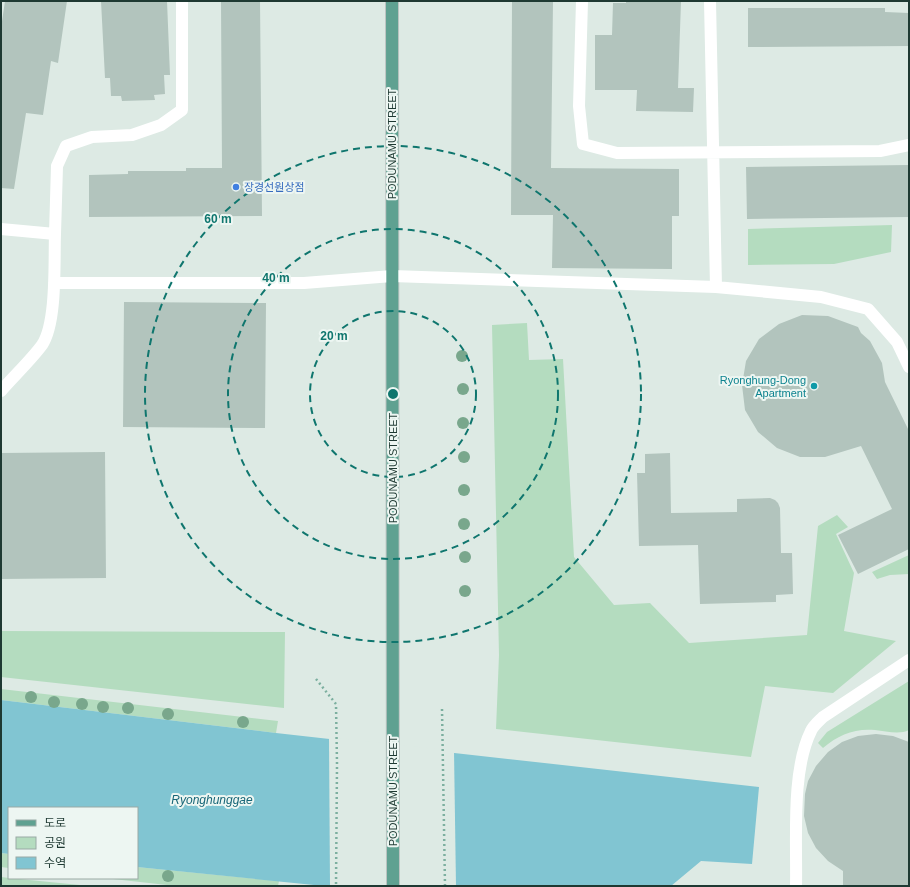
<svg xmlns="http://www.w3.org/2000/svg" width="910" height="887" viewBox="0 0 910 887" font-family="Helvetica,'Noto Sans KR',sans-serif">
<style>
.green{fill:#b4dcbf}
.water{fill:#81c5d2}
.pier{fill:#ddeae4}
.building{fill:#b2c4bd}
.lines{fill:none;stroke-linecap:round;stroke-linejoin:round}
.major-casing{stroke:#bcc4c2;stroke-width:14}
.path{stroke:#7caf9f;stroke-width:2.5;stroke-dasharray:2 3;stroke-linecap:butt}
.minor{stroke:#fff;stroke-width:12}
.major{stroke:#5fa191;stroke-width:12}
.tree{fill:#79a78c}
.ring{fill:none;stroke:#0f766e;stroke-width:2;stroke-dasharray:7 5}
.shop-dot{fill:#3f7fe0;stroke:#edf6f2;stroke-width:1.5}
.culture-dot{fill:#0f9aa8;stroke:#edf6f2;stroke-width:1.5}
.labels{text-anchor:middle;dominant-baseline:central;stroke-width:4;stroke-linejoin:round;paint-order:stroke}
.street-label{font-size:11px;fill:#1e3932;stroke:#edf6f2}
.shop-label{font-size:11px;fill:#366cbe;stroke:#edf6f2;text-anchor:start}
.culture-label{font-size:11px;fill:#0d838f;stroke:#edf6f2;text-anchor:end}
.water-label{font-size:12px;font-style:italic;fill:#176677;stroke:#edf6f2}
.centre{fill:#0f766e;stroke:#edf6f2;stroke-width:2}
.ring-label{font-size:12px;text-anchor:middle;font-weight:bold;fill:#0f766e;stroke:#edf6f2;stroke-width:4;stroke-linejoin:round;paint-order:stroke}
</style>
<rect width="100%" height="100%" fill="#ddeae4"/>
<!-- green -->
<path class="green" d="M 892,225 L 891,252 L 834,264 L 748,265 L 748,229 Z
M 527,323 L 529,360 L 563,359 L 574,557 L 614,605 L 650,603 L 689,643 L 807,635 L 818,526 L 837,515 L 848,527 L 836,534 L 854,573 L 844,631 L 896,641 L 833,693 L 765,686 L 751,757 L 496,729 L 499,655 L 492,325 Z
M 909,555 L 909,574 L 890,575 L 877,579 L 872,572 Z
M 1,631 L 285,632 L 284,708 L 1,677 Z
M 909,681 L 909,730 C 899,735 886,731 875,730 C 855,728 838,735 823,748 L 818,743 L 827,732 Z
M 1,689 L 278,721 L 276,733 L 1,700 Z
M 1,853 L 9,854 L 9,868 L 1,867 Z
M 137,867 L 279,881 L 278,886 L 176,886 L 104,878 L 137,878 Z
M 1,877 L 9,878 L 90,886 L 1,886 Z"/>
<!-- water -->
<path class="water" d="M 1,700 L 276,733 L 759,787 L 752,864 L 701,861 L 671,886 L 324,886 L 137,867 L 137,808 L 9,808 L 9,854 L 1,853 Z"/>
<!-- pier -->
<path class="pier" d="M 329,737 L 454,751 L 456,886 L 330,886 Z"/>
<!-- building -->
<path class="building" d="M 5,1 L 67,1 L 58,63 L 51,61 L 43,115 L 26,113 L 14,189 L 1,188 L 1,28 Z
M 101,1 L 167,1 L 170,75 L 164,75 L 165,94 L 154,95 L 155,100 L 122,101 L 121,96 L 111,96 L 110,78 L 105,78 Z
M 221,1 L 260,1 L 262,216 L 89,217 L 89,175 L 128,174 L 128,171 L 186,171 L 186,168 L 222,168 Z
M 512,1 L 553,1 L 551,168 L 679,169 L 679,216 L 672,216 L 672,269 L 552,268 L 553,215 L 511,215 Z
M 626,1 L 681,1 L 678,88 L 694,88 L 693,112 L 636,111 L 637,90 L 595,90 L 595,35 L 612,35 L 613,3 L 626,3 Z
M 748,8 L 885,8 L 885,12 L 909,13 L 909,46 L 748,47 Z
M 909,165 L 909,217 L 747,219 L 746,167 Z
M 124,302 L 266,303 L 265,428 L 123,427 Z
M 802,315 L 828,316 L 858,327 L 861,333 L 870,341 L 882,363 L 885,382 L 909,431 L 909,549 L 858,574 L 838,535 L 892,509 L 861,446 L 825,457 L 800,457 L 777,448 L 758,432 L 745,410 L 742,385 L 746,361 L 759,339 L 779,324 Z
M 105,452 L 106,578 L 1,579 L 1,453 Z
M 670,453 L 671,513 L 737,512 L 737,499 L 770,498 L 775,500 L 778,503 L 780,508 L 781,553 L 792,553 L 793,594 L 776,595 L 776,602 L 700,604 L 698,545 L 639,546 L 637,473 L 645,473 L 645,454 Z
M 876,734 L 893,736 L 909,742 L 909,886 L 843,886 L 843,871 L 828,861 L 816,848 L 808,833 L 804,816 L 805,794 L 808,781 L 816,766 L 828,752 L 842,742 L 858,736 Z"/>
<g class="lines">
<!-- major casing -->
<g class="major-casing">
<path id="major" d="M 392,1 L 393,886"/>
</g>
<!-- path -->
<path class="path" d="M 316,679 L 336,704 L 337,764 L 336,886
M 442,709 L 445,886"/>
<!-- minor -->
<path class="minor" d="M 582,1 L 579,106 L 583,144 L 617,153 L 880,151 L 909,145
M 710,1 L 716,287
M 1,229 L 55,234 C 54,262 57,323 42,345 C 31,360 13,377 1,391
M 55,234 L 57,166 L 66,146 L 92,137 L 132,135 L 161,125 L 182,110 L 182,1
M 54,283 L 304,283 L 392,276 L 716,287 L 821,297 L 868,309 L 897,342 L 909,367
M 796,886 C 797,841 791,771 811,731 C 813,726 819,721 823,717 L 909,660"/>
<!-- major -->
<use href="#major" class="major"/>
</g>
<!-- trees -->
<g class="tree">
<circle cx="462" cy="356" r="6"/>
<circle cx="463" cy="389" r="6"/>
<circle cx="463" cy="423" r="6"/>
<circle cx="464" cy="457" r="6"/>
<circle cx="464" cy="490" r="6"/>
<circle cx="464" cy="524" r="6"/>
<circle cx="465" cy="557" r="6"/>
<circle cx="465" cy="591" r="6"/>
<circle cx="31" cy="697" r="6"/>
<circle cx="54" cy="702" r="6"/>
<circle cx="82" cy="704" r="6"/>
<circle cx="103" cy="707" r="6"/>
<circle cx="128" cy="708" r="6"/>
<circle cx="168" cy="714" r="6"/>
<circle cx="243" cy="722" r="6"/>
<circle cx="168" cy="876" r="6"/>
</g>
<!-- distance rings -->
<g class="ring">
<circle cx="393" cy="394" r="83"/>
<circle cx="393" cy="394" r="165"/>
<circle cx="393" cy="394" r="248"/>
</g>
<!-- markers -->
<circle class="shop-dot" cx="236" cy="187" r="4"/>
<circle class="culture-dot" cx="814" cy="386" r="4"/>
<g class="labels">
<!-- street labels -->
<g class="street-label">
<text transform="translate(392 144) rotate(-90)">PODUNAMU STREET</text>
<text transform="translate(393 468) rotate(-90)">PODUNAMU STREET</text>
<text transform="translate(393 791) rotate(-90)">PODUNAMU STREET</text>
</g>
<!-- shop labels -->
<g class="shop-label">
<text x="244" y="187">장경선원상점</text>
</g>
<!-- culture labels -->
<g class="culture-label">
<text x="806" y="380">Ryonghung-Dong<tspan x="806" dy="13">Apartment</tspan></text>
</g>
<!-- water labels -->
<g class="water-label">
<text x="212" y="800">Ryonghunggae</text>
</g>
</g>
<circle cx="393" cy="394" r="6" class="centre"/>
<g class="ring-label">
<text x="218" y="223">60 m</text>
<text x="276" y="282">40 m</text>
<text x="334" y="340">20 m</text>
</g>
<!-- border -->
<rect width="910" height="887" fill="none" stroke="#1e3932" stroke-width="4"/>
<!-- legend -->
<rect x="8" y="807" width="130" height="72" fill="#edf6f2" stroke="#9aaaa5"/>
<rect x="16" y="820" width="20" height="6" fill="#5fa191" stroke="#9aaaa5"/>
<text x="44" y="827" font-size="12" fill="#1e3932">도로</text>
<rect x="16" y="837" width="20" height="12" fill="#b4dcbf" stroke="#9aaaa5"/>
<text x="44" y="847" font-size="12" fill="#1e3932">공원</text>
<rect x="16" y="857" width="20" height="12" fill="#81c5d2" stroke="#9aaaa5"/>
<text x="44" y="867" font-size="12" fill="#1e3932">수역</text>
</svg>
